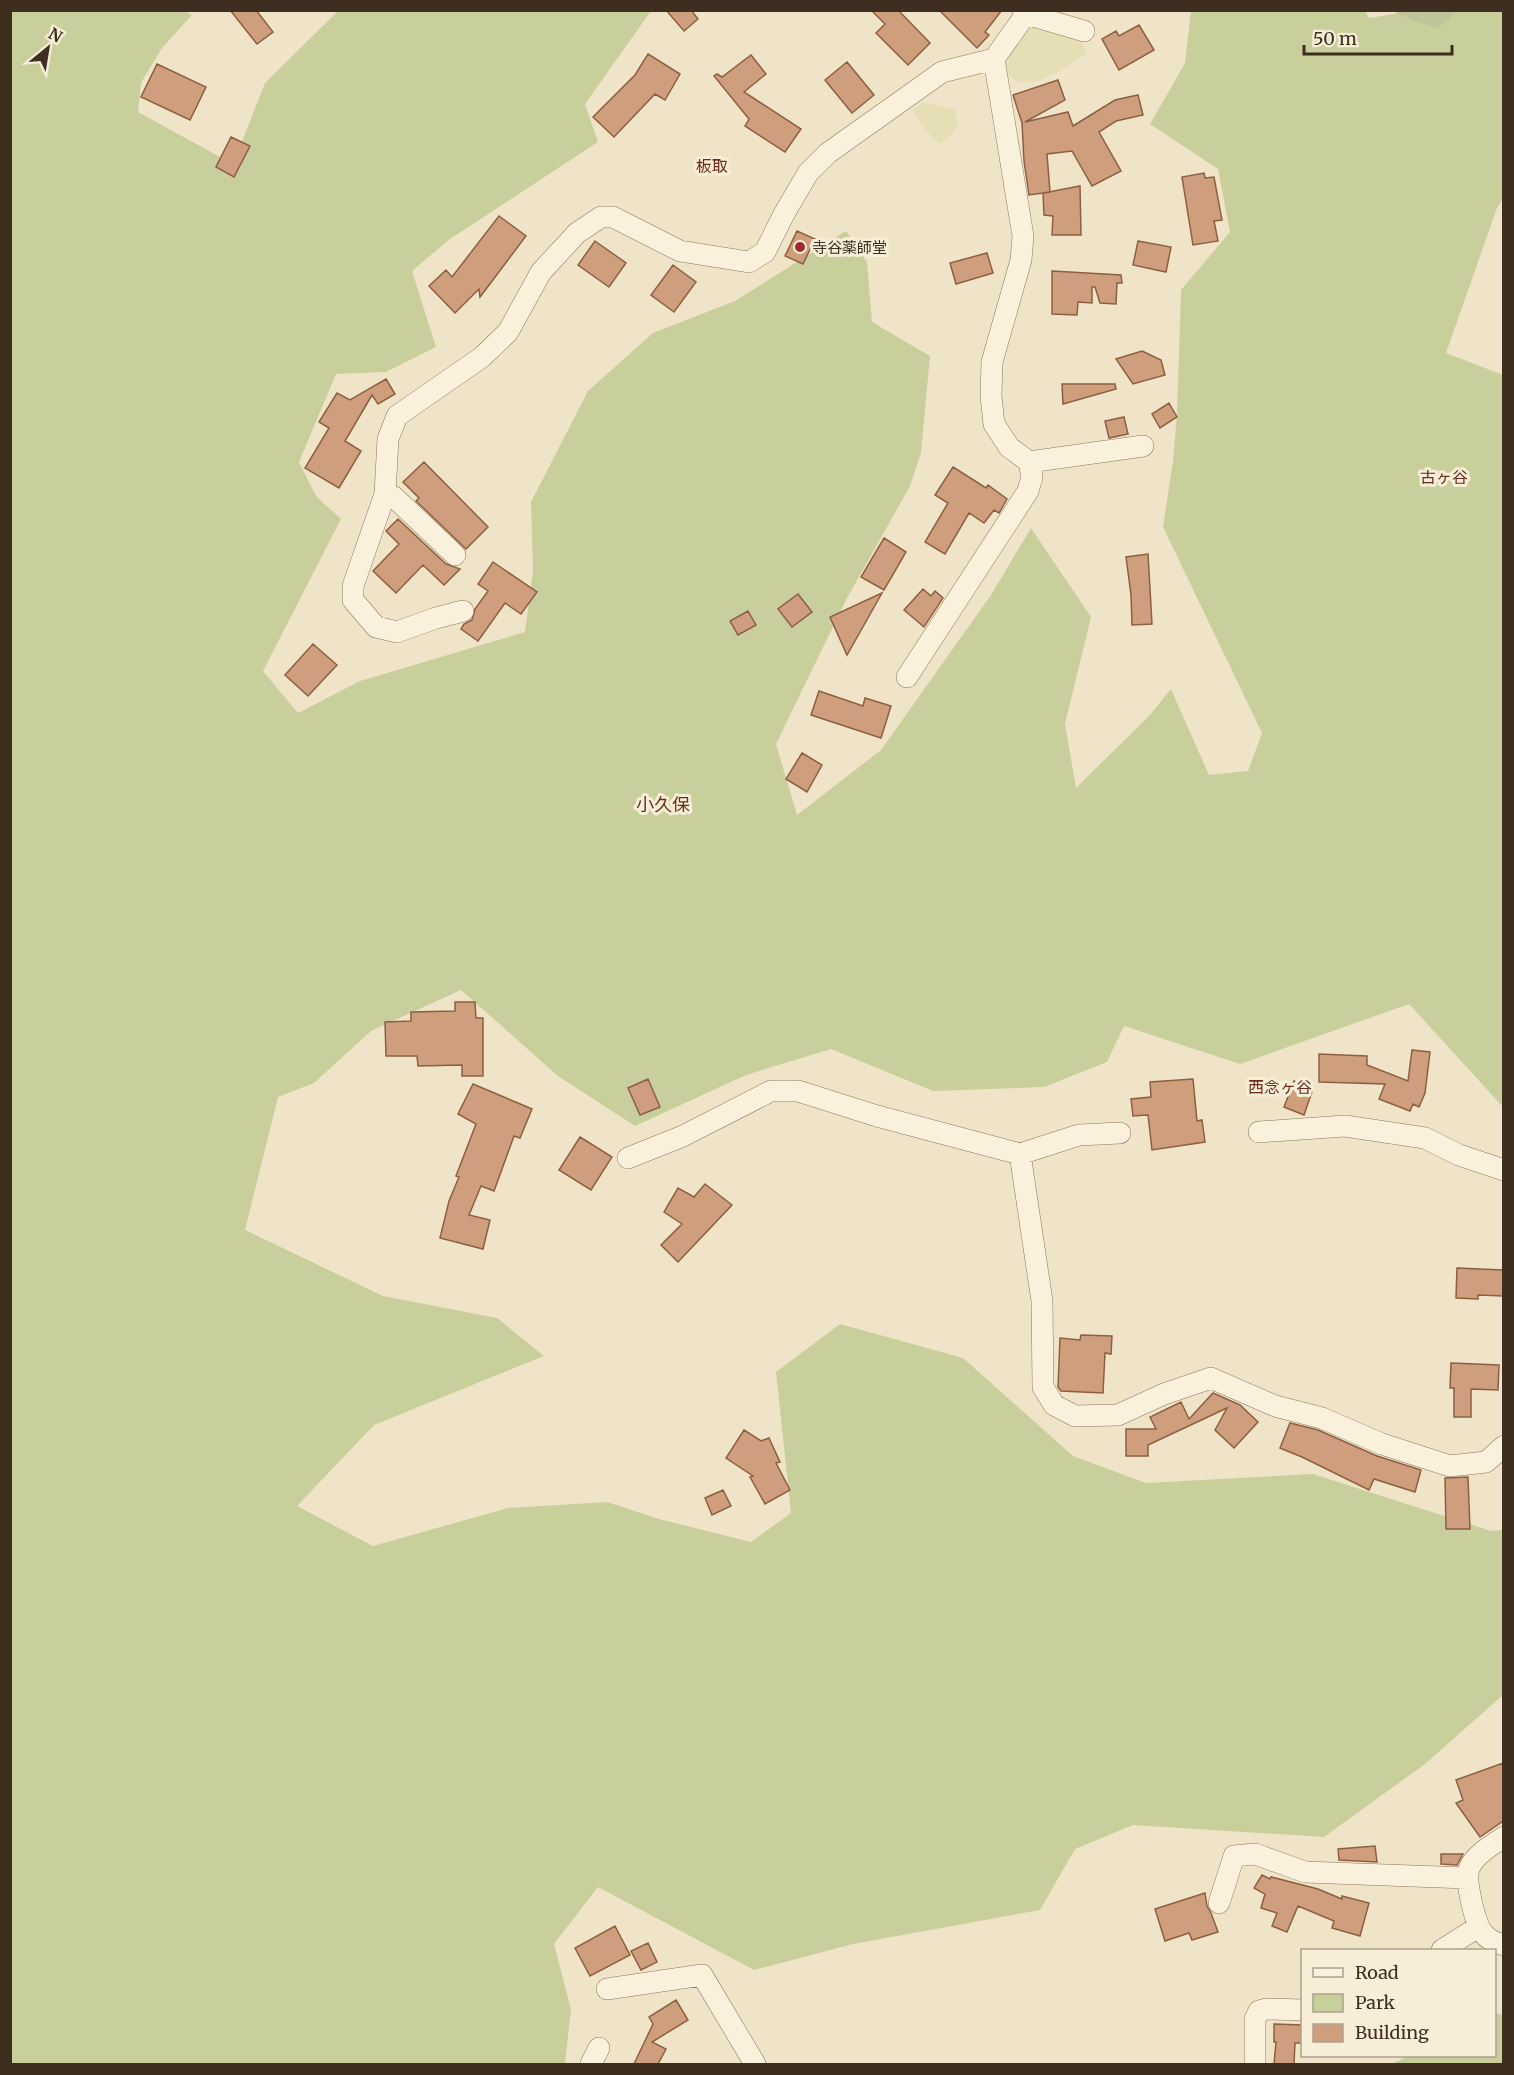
<svg xmlns="http://www.w3.org/2000/svg" width="1514" height="2075" viewBox="0 0 1514 2075" font-family="Merriweather,'Noto Sans JP',serif">
<style>
.farmland{fill:#e6deb5}
.green{fill:#c9cf9b}
.cemetery{fill:#bfc49a}
.building{fill:#cf9f7d;stroke:#8d5f41;stroke-width:1.5}
.lines{fill:none;stroke-linecap:round;stroke-linejoin:round}
.minor-casing{stroke:#8d765c;stroke-width:22}
.minor{stroke:#faf1dc;stroke-width:21}
.poi-dot{fill:#9e2a2b;stroke:#f7eed8;stroke-width:2}
.labels{text-anchor:middle;dominant-baseline:central;stroke-width:6;stroke-linejoin:round;paint-order:stroke}
.poi-label{font-size:15px;fill:#3d2e20;stroke:#f7eed8;text-anchor:start}
.neighbourhood-label{font-size:16px;fill:#6b2e1e;stroke:#f7eed8}
.quarter-label{font-size:18px;fill:#6b2e1e;stroke:#f7eed8}
</style>
<rect width="100%" height="100%" fill="#f0e4c8"/>
<!-- farmland -->
<path class="farmland" d="M 1028,25 L 1069,30 L 1081,41 L 1086,50 L 1085,55 L 1062,70 L 1038,81 L 1017,82 L 1009,76 L 1005,64 L 1009,49 Z
M 923,102 L 955,109 L 958,124 L 952,134 L 940,144 L 936,142 L 915,116 L 914,110 Z"/>
<!-- green -->
<path class="green" d="M 183,10 L 192,15 L 162,48 L 141,83 L 138,112 L 233,164 L 265,83 L 338,11 L 651,11 L 585,104 L 598,142 L 450,239 L 412,271 L 436,347 L 386,372 L 336,374 L 299,462 L 316,496 L 341,519 L 263,671 L 298,713 L 360,681 L 525,632 L 533,571 L 531,502 L 588,391 L 653,333 L 735,301 L 846,231 L 867,262 L 872,322 L 930,356 L 921,453 L 910,486 L 846,600 L 776,744 L 797,815 L 881,750 L 991,595 L 1031,528 L 1091,617 L 1065,724 L 1076,788 L 1149,716 L 1171,689 L 1209,775 L 1248,771 L 1262,733 L 1163,527 L 1173,461 L 1177,413 L 1181,290 L 1230,232 L 1218,169 L 1150,124 L 1185,63 L 1191,11 L 1365,10 L 1369,18 L 1411,11 L 1503,11 L 1503,198 L 1497,208 L 1446,353 L 1503,375 L 1503,1107 L 1409,1004 L 1240,1064 L 1124,1026 L 1107,1062 L 1044,1087 L 933,1091 L 831,1049 L 746,1075 L 635,1126 L 558,1076 L 461,990 L 371,1031 L 314,1083 L 278,1097 L 245,1230 L 383,1296 L 497,1318 L 544,1356 L 374,1425 L 297,1506 L 373,1546 L 508,1508 L 607,1502 L 659,1519 L 751,1542 L 791,1513 L 776,1372 L 840,1324 L 963,1358 L 1073,1456 L 1146,1483 L 1313,1474 L 1491,1531 L 1503,1530 L 1503,1695 L 1425,1764 L 1324,1837 L 1133,1825 L 1075,1849 L 1040,1910 L 853,1944 L 754,1970 L 598,1887 L 554,1944 L 571,2009 L 565,2064 L 11,2064 L 11,11 Z
M 1495,2013 L 1503,2015 L 1503,2064 L 1392,2064 L 1408,2056 L 1494,2056 Z"/>
<!-- cemetery -->
<path class="cemetery" d="M 1393,11 L 1455,11 L 1447,22 L 1437,28 L 1417,22 Z"/>
<!-- building -->
<path class="building" d="M 230,10 L 256,10 L 273,32 L 257,44 Z
M 666,10 L 691,10 L 698,19 L 684,31 Z
M 871,10 L 898,10 L 930,43 L 908,65 L 876,33 L 885,24 Z
M 939,10 L 1002,10 L 985,32 L 989,35 L 977,48 Z
M 1139,25 L 1154,50 L 1119,70 L 1102,39 L 1116,31 L 1119,36 Z
M 648,54 L 680,74 L 665,100 L 655,94 L 614,137 L 593,117 L 635,75 Z
M 751,55 L 766,74 L 744,92 L 801,129 L 785,152 L 745,126 L 749,119 L 714,76 L 717,74 L 722,77 Z
M 847,62 L 874,95 L 852,113 L 825,80 Z
M 157,64 L 206,87 L 190,120 L 141,97 Z
M 1058,80 L 1065,100 L 1025,122 L 1068,112 L 1073,126 L 1115,100 L 1138,95 L 1143,115 L 1116,121 L 1099,132 L 1121,171 L 1092,186 L 1072,151 L 1047,154 L 1050,192 L 1029,195 L 1024,161 L 1022,123 L 1013,95 Z
M 231,137 L 250,146 L 234,177 L 216,167 Z
M 1204,173 L 1205,178 L 1214,177 L 1222,220 L 1214,221 L 1218,241 L 1193,245 L 1182,177 Z
M 1080,186 L 1081,235 L 1052,235 L 1053,216 L 1044,215 L 1043,193 Z
M 499,216 L 526,236 L 480,297 L 479,289 L 455,313 L 429,286 L 446,270 L 452,277 Z
M 797,231 L 815,239 L 803,264 L 785,256 Z
M 595,241 L 626,263 L 609,287 L 578,265 Z
M 1138,241 L 1171,247 L 1166,272 L 1133,265 Z
M 987,253 L 993,273 L 956,284 L 950,263 Z
M 673,265 L 696,282 L 674,312 L 651,295 Z
M 1052,271 L 1121,275 L 1122,283 L 1117,283 L 1116,304 L 1100,303 L 1095,287 L 1092,287 L 1092,303 L 1078,302 L 1077,315 L 1052,314 Z
M 1142,351 L 1161,360 L 1165,375 L 1133,384 L 1116,359 Z
M 386,379 L 395,394 L 378,404 L 372,395 L 345,441 L 361,451 L 339,488 L 305,468 L 329,428 L 319,422 L 337,393 L 350,400 Z
M 1062,384 L 1115,384 L 1116,389 L 1063,404 Z
M 1169,403 L 1177,417 L 1160,428 L 1152,414 Z
M 1124,417 L 1128,434 L 1109,438 L 1105,421 Z
M 424,462 L 488,527 L 466,549 L 416,501 L 419,498 L 403,482 Z
M 953,467 L 986,488 L 988,485 L 1007,499 L 999,513 L 994,510 L 984,523 L 969,513 L 945,554 L 925,542 L 948,503 L 935,495 Z
M 398,519 L 446,564 L 460,569 L 444,585 L 423,565 L 396,593 L 373,571 L 399,544 L 386,531 Z
M 884,538 L 906,552 L 884,590 L 861,577 Z
M 1148,554 L 1152,624 L 1132,625 L 1131,595 L 1126,557 Z
M 493,562 L 537,592 L 521,614 L 505,603 L 478,641 L 461,629 L 464,624 L 472,620 L 475,609 L 488,591 L 478,584 Z
M 923,589 L 931,596 L 935,591 L 943,598 L 924,627 L 904,610 Z
M 882,593 L 847,655 L 830,617 Z
M 798,594 L 812,612 L 792,627 L 778,609 Z
M 748,611 L 756,625 L 738,635 L 730,621 Z
M 313,644 L 337,665 L 308,696 L 285,675 Z
M 819,691 L 863,706 L 865,698 L 891,706 L 881,738 L 811,715 Z
M 802,753 L 822,765 L 807,792 L 786,779 Z
M 455,1002 L 475,1002 L 476,1018 L 483,1018 L 483,1076 L 462,1076 L 462,1065 L 418,1066 L 417,1056 L 386,1056 L 385,1022 L 411,1021 L 411,1012 L 455,1011 Z
M 1412,1050 L 1430,1052 L 1425,1093 L 1419,1107 L 1413,1104 L 1410,1111 L 1379,1099 L 1385,1084 L 1319,1082 L 1319,1054 L 1367,1056 L 1367,1065 L 1408,1081 Z
M 648,1079 L 660,1107 L 640,1115 L 628,1088 Z
M 1193,1079 L 1197,1121 L 1202,1120 L 1205,1142 L 1152,1150 L 1148,1115 L 1133,1116 L 1131,1099 L 1151,1097 L 1150,1082 Z
M 1294,1081 L 1313,1089 L 1304,1115 L 1284,1107 Z
M 473,1084 L 532,1109 L 520,1138 L 514,1136 L 494,1191 L 481,1186 L 469,1215 L 490,1220 L 483,1249 L 440,1238 L 449,1201 L 459,1177 L 456,1176 L 476,1124 L 458,1114 Z
M 580,1137 L 612,1157 L 591,1190 L 559,1170 Z
M 705,1184 L 732,1205 L 678,1262 L 661,1245 L 682,1224 L 664,1212 L 678,1188 L 694,1197 Z
M 1457,1268 L 1503,1270 L 1503,1296 L 1478,1295 L 1478,1299 L 1456,1298 Z
M 1081,1335 L 1112,1336 L 1111,1354 L 1105,1353 L 1103,1393 L 1061,1391 L 1058,1387 L 1060,1338 L 1080,1340 Z
M 1451,1363 L 1499,1365 L 1498,1390 L 1471,1389 L 1471,1417 L 1454,1417 L 1454,1388 L 1450,1388 Z
M 1213,1393 L 1240,1405 L 1258,1422 L 1234,1448 L 1215,1430 L 1227,1408 L 1148,1445 L 1148,1456 L 1126,1456 L 1126,1429 L 1156,1429 L 1150,1417 L 1181,1402 L 1189,1419 Z
M 1290,1423 L 1318,1430 L 1377,1456 L 1421,1470 L 1415,1492 L 1374,1479 L 1369,1490 L 1302,1457 L 1280,1448 Z
M 744,1430 L 761,1441 L 769,1438 L 780,1462 L 776,1463 L 790,1490 L 765,1504 L 750,1477 L 753,1476 L 726,1458 Z
M 1468,1477 L 1470,1529 L 1446,1529 L 1445,1478 Z
M 723,1490 L 731,1506 L 712,1515 L 705,1498 Z
M 1503,1763 L 1503,1821 L 1480,1837 L 1456,1803 L 1463,1800 L 1456,1780 Z
M 1375,1846 L 1377,1862 L 1339,1860 L 1338,1849 Z
M 1441,1854 L 1463,1854 L 1457,1865 L 1441,1864 Z
M 1262,1875 L 1270,1879 L 1271,1877 L 1318,1889 L 1342,1899 L 1342,1896 L 1369,1903 L 1360,1936 L 1332,1928 L 1334,1921 L 1298,1906 L 1287,1932 L 1272,1926 L 1277,1913 L 1261,1908 L 1265,1894 L 1254,1888 Z
M 1205,1893 L 1207,1906 L 1211,1913 L 1218,1932 L 1192,1940 L 1189,1933 L 1165,1941 L 1155,1909 Z
M 615,1926 L 630,1955 L 590,1976 L 575,1948 Z
M 648,1943 L 657,1962 L 641,1970 L 631,1951 Z
M 676,2000 L 688,2020 L 652,2042 L 666,2049 L 658,2064 L 634,2064 L 653,2024 L 649,2017 Z
M 1274,2024 L 1302,2025 L 1302,2043 L 1295,2043 L 1294,2064 L 1274,2064 L 1276,2042 L 1274,2042 Z"/>
<g class="lines">
<!-- minor casing -->
<g class="minor-casing">
<path id="minor" d="M 1026,14 L 1084,31
M 1029,462 L 1143,446
M 385,494 L 394,497 L 455,555
M 463,611 L 436,618 L 397,632 L 376,627 L 353,600 L 353,586 L 385,494 L 388,439 L 397,416 L 482,357 L 508,332 L 541,272 L 577,233 L 601,217 L 613,217 L 680,251 L 749,262 L 765,252 L 784,214 L 808,173 L 828,153 L 942,72 L 994,59 L 1026,14 L 1023,10
M 907,677 L 1028,491 L 1032,477 L 1029,462 L 1009,447 L 994,424 L 991,396 L 992,362 L 1021,260 L 1023,236 L 994,59
M 1259,1132 L 1345,1126 L 1425,1138 L 1459,1155 L 1504,1170
M 1020,1154 L 1042,1301 L 1043,1387 L 1054,1405 L 1075,1416 L 1118,1415 L 1164,1394 L 1211,1378 L 1275,1406 L 1322,1418 L 1382,1444 L 1450,1466 L 1486,1462 L 1504,1446
M 628,1158 L 683,1136 L 771,1091 L 798,1091 L 877,1116 L 1020,1154 L 1079,1135 L 1120,1133
M 1504,1837 C 1492,1845 1474,1855 1469,1869 C 1465,1881 1475,1924 1483,1933 C 1488,1940 1496,1943 1504,1945
M 1219,1903 L 1234,1856 L 1255,1854 L 1305,1872 L 1467,1878
M 1442,1950 L 1478,1927
M 607,1989 L 702,1975 L 755,2064
M 591,2064 L 599,2048
M 1255,2064 L 1255,2019 L 1259,2011 L 1266,2009 L 1302,2010"/>
</g>
<!-- minor -->
<use href="#minor" class="minor"/>
</g>
<!-- markers -->
<circle class="poi-dot" cx="800" cy="247" r="6"/>
<g class="labels">
<!-- poi labels -->
<g class="poi-label">
<text x="812" y="247">寺谷薬師堂</text>
</g>
<!-- neighbourhood labels -->
<g class="neighbourhood-label">
<text x="712" y="166">板取</text>
<text x="1444" y="477">古ヶ谷</text>
<text x="1280" y="1087">西念ヶ谷</text>
</g>
<!-- quarter labels -->
<g class="quarter-label">
<text x="663" y="804">小久保</text>
</g>
</g>
<!-- border -->
<rect width="1514" height="2075" fill="none" stroke="#3d2e20" stroke-width="24"/>
<!-- legend -->
<rect x="1301" y="1949" width="195" height="108" fill="#f7eed8" stroke="#ada18e" stroke-width="1.5"/>
<rect x="1313" y="1968" width="30" height="9" fill="#faf1dc" stroke="#ada18e" stroke-width="1.5"/>
<text x="1355" y="1979" font-size="18" fill="#3d2e20">Road</text>
<rect x="1313" y="1994" width="30" height="18" fill="#c9cf9b" stroke="#ada18e" stroke-width="1.5"/>
<text x="1355" y="2009" font-size="18" fill="#3d2e20">Park</text>
<rect x="1313" y="2024" width="30" height="18" fill="#cf9f7d" stroke="#ada18e" stroke-width="1.5"/>
<text x="1355" y="2039" font-size="18" fill="#3d2e20">Building</text>
<!-- north arrow -->
<g transform="translate(48 48) rotate(30)" stroke="#f7eed8" stroke-width="4.5" paint-order="stroke">
<path d="M0-4.5L10 22L0 15L-10 22Z" fill="#3d2e20"/>
<text y="-9" font-size="16" font-weight="bold" text-anchor="middle" fill="#3d2e20">N</text>
</g>
<!-- scale -->
<path d="M1304 45v9h148v-9" fill="none" stroke="#3d2e20" stroke-width="3"/>
<text x="1313" y="45" font-size="18" fill="#3d2e20" stroke="#f7eed8" stroke-width="4.5" paint-order="stroke">50 m</text>
</svg>
